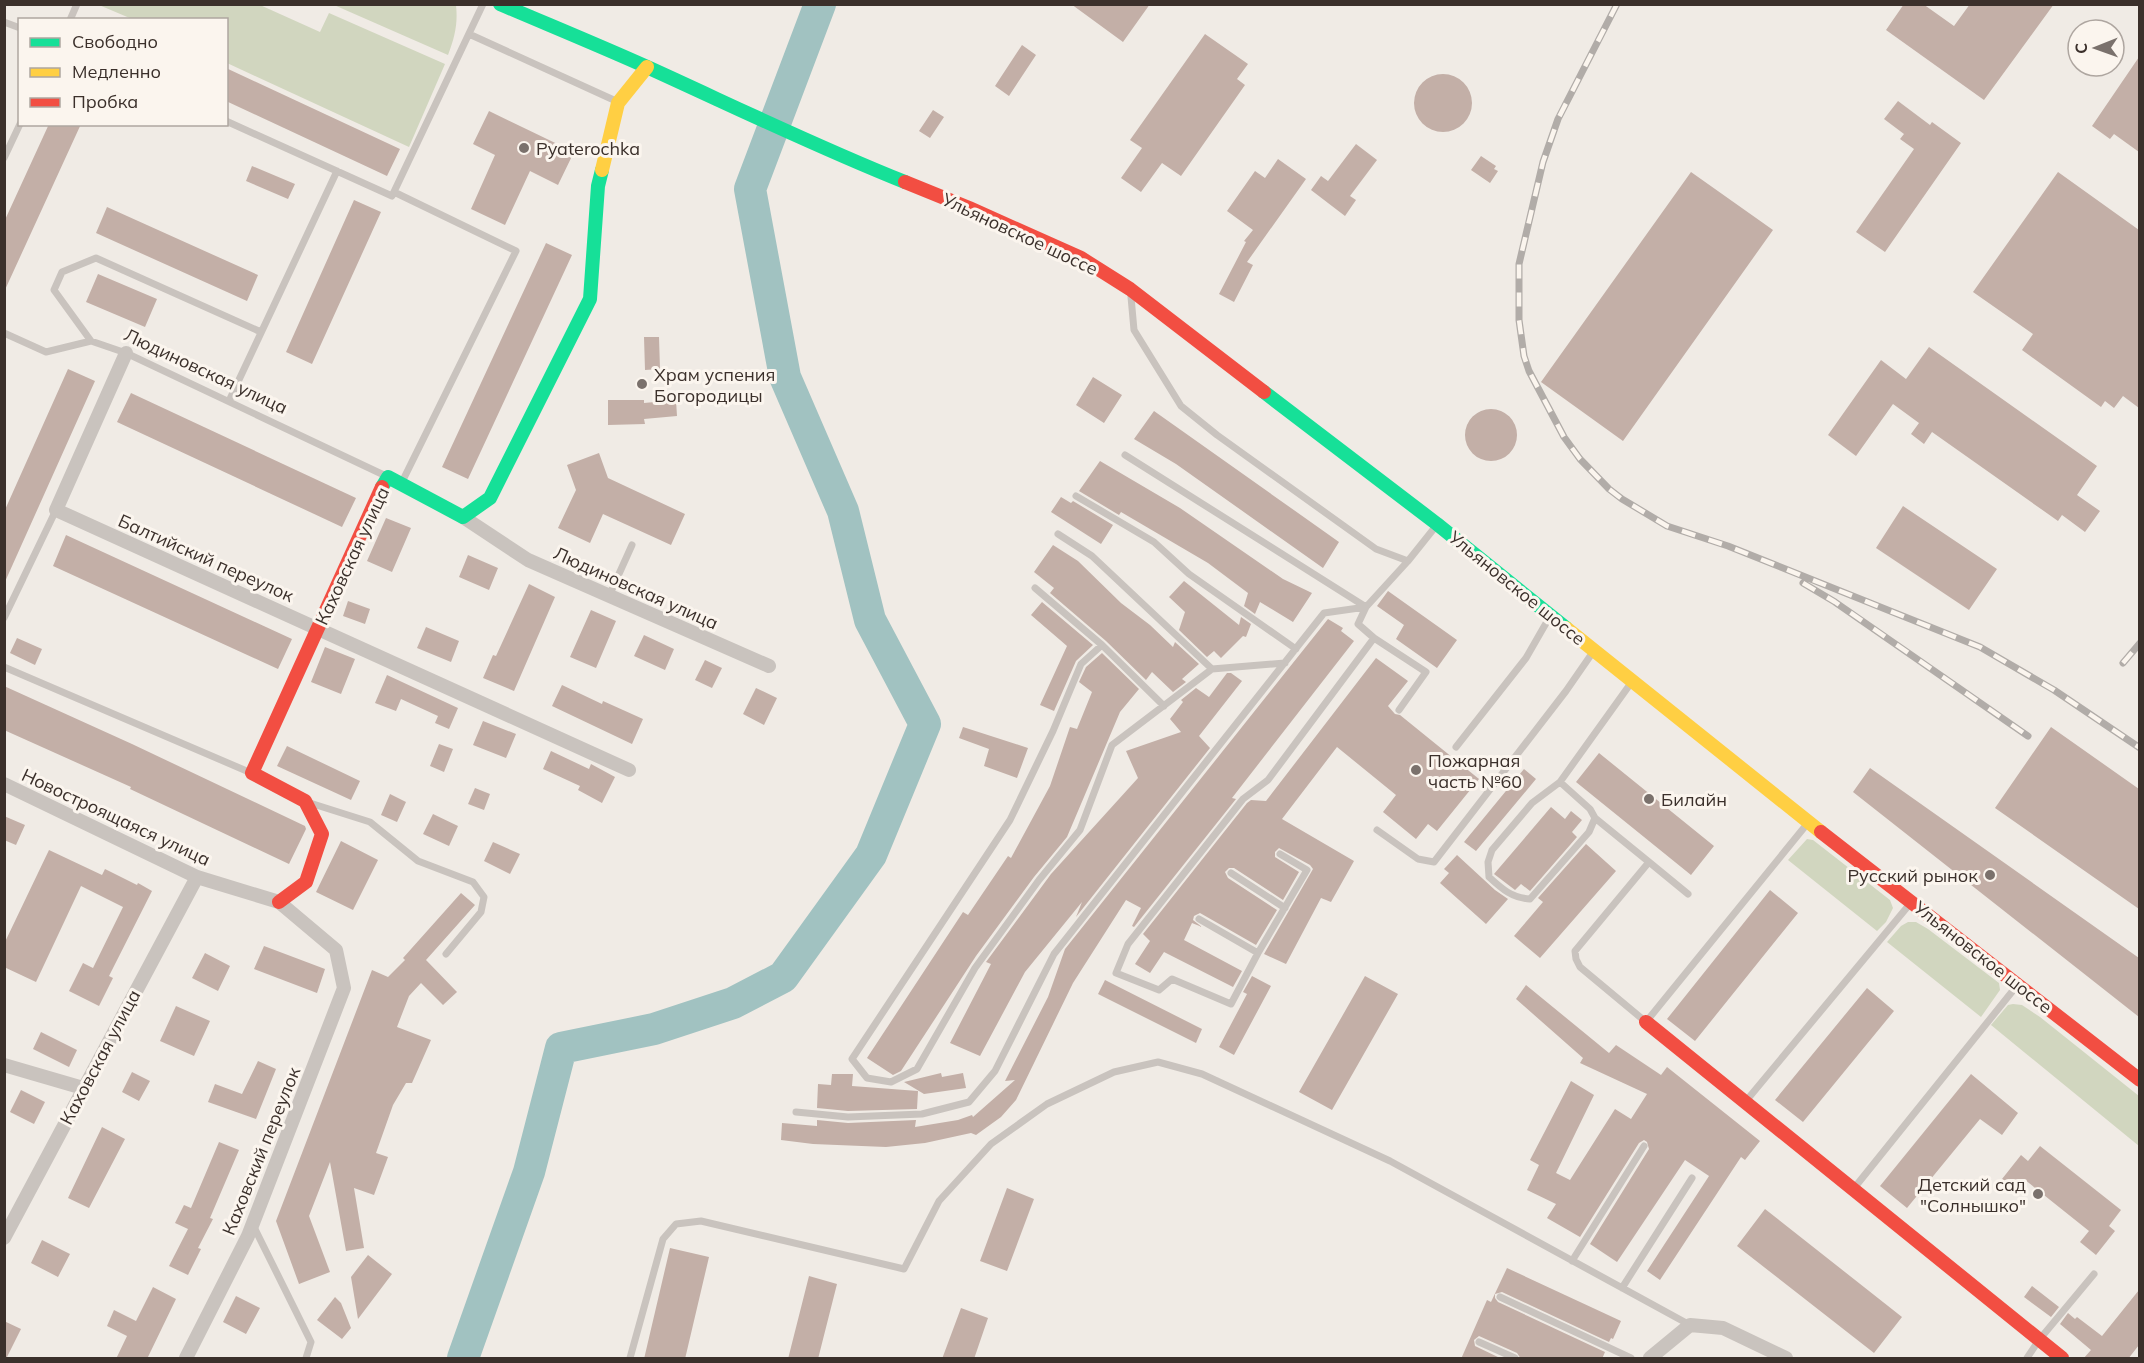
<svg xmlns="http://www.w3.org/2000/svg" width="2144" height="1363" viewBox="0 0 2144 1363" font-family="Mulish,sans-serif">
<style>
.green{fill:#d1d6bf}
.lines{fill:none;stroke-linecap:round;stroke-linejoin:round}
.river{stroke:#a1c2c1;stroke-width:32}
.building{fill:#c3afa7}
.lane{stroke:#c9c3be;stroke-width:7}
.street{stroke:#c9c3be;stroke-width:14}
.fast{stroke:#16e098;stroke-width:14}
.slow{stroke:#ffcf43;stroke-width:14}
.jam{stroke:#f24e42;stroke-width:14}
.rail-casing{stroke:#b1aca8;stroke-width:7}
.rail{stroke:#fbf5ee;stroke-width:4.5;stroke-dasharray:14;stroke-linecap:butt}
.poi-dot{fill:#7a716c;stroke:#fbf5ee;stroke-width:2}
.labels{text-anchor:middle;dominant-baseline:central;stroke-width:6;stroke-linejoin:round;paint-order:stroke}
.poi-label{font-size:18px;fill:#3b302b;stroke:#fbf5ee;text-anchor:start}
.street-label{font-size:18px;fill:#3b302b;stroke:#fbf5ee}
</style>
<rect width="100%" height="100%" fill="#f0ebe5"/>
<!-- green -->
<path class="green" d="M 99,5 L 260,5 L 320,32 L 329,13 L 445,64 L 409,147 L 227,63 L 226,20 L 132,19 Z
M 334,5 L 456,5 C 458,23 455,37 448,55 Z
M 1807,839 L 1813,840 L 1890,900 L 1893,908 L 1886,922 L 1877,931 L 1788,860 Z
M 1908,922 L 1916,922 L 1928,929 L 1999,983 L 2000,990 L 1981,1017 L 1887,942 L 1901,926 Z
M 2013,1004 L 2022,1005 L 2040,1017 L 2139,1096 L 2139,1146 L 1991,1025 L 2008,1005 Z"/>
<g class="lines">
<!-- river -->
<path class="river" d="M 463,1358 L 529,1172 L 561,1048 L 654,1029 L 733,1003 L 783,977 L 871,855 L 925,724 L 870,620 L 843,511 L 785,377 L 750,189 L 820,4"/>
</g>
<!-- building -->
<path class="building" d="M 1071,4 L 1150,4 L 1123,42 Z
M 1904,4 L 1923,4 L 1954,26 L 1970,4 L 2054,4 L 1984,100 L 1886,30 Z
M 1205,34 L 1248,64 L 1237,79 L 1245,85 L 1181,176 L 1162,163 L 1141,192 L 1121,178 L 1142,148 L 1130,140 Z
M 1022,45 L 1036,55 L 1009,96 L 995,86 Z
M 2139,57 L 2139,152 L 2114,134 L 2110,139 L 2092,126 Z
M 226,68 L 400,149 L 387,176 L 226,101 Z
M1414 103a29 29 0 1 1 58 0a29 29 0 1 1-58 0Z
M 1898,101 L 1930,125 L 1932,122 L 1961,143 L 1885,252 L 1856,232 L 1914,149 L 1900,139 L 1904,134 L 1884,119 Z
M 933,110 L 944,117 L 930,138 L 919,131 Z
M 489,111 L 574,152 L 558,185 L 530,171 L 505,225 L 471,209 L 495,155 L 473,144 Z
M 49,124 L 81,124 L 4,292 L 4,222 Z
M 1356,144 L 1377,160 L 1350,196 L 1356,200 L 1345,216 L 1311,190 L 1321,176 L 1328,181 Z
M 1481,156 L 1496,166 L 1494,169 L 1498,171 L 1490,183 L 1471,170 Z
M 1278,159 L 1306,179 L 1247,262 L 1253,265 L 1234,302 L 1219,294 L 1246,242 L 1244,241 L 1253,230 L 1227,211 L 1255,171 L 1265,178 Z
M 252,166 L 295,184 L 288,199 L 246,181 Z
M 1691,172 L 1773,230 L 1623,441 L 1541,382 Z
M 2058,172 L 2139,230 L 2139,408 L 2123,396 L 2114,408 L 2105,401 L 2101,407 L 2022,350 L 2033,334 L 1973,292 Z
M 354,200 L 381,212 L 312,364 L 286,352 Z
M 107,207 L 258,275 L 247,301 L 96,233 Z
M 546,243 L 572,255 L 468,479 L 442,467 Z
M 98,274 L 157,299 L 145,327 L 86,302 Z
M 644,337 L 659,337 L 660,369 L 645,370 Z
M 1929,347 L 2097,466 L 2077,495 L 2100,511 L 2085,532 L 2062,515 L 2058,521 L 1932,432 L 1924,444 L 1911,434 L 1919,423 L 1893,404 L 1856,456 L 1828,435 L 1881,360 L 1906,379 Z
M 68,369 L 95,381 L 4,584 L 4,512 Z
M 1093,377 L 1122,395 L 1104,423 L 1076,405 Z
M 131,393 L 356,498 L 342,527 L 117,422 Z
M 608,400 L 644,400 L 644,403 L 676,400 L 677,416 L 644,419 L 645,424 L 608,425 Z
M1465 435a26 26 0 1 1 52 0a26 26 0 1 1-52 0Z
M 1154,411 L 1339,542 L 1323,568 L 1176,464 L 1134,439 Z
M 599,453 L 608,478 L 685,514 L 671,545 L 603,514 L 590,543 L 558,528 L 576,490 L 567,465 Z
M 1100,461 L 1180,508 L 1283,579 L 1312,593 L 1293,622 L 1260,602 L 1255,614 L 1244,606 L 1248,593 L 1208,563 L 1121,512 L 1119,515 L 1079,491 Z
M 1061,497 L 1071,503 L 1073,501 L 1113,525 L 1101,544 L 1051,512 Z
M 1903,506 L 1997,569 L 1969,610 L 1876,548 Z
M 386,518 L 411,528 L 392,572 L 367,561 Z
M 66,535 L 292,639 L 278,669 L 53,566 Z
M 1053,545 L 1078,561 L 1121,603 L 1150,625 L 1173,647 L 1175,642 L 1199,664 L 1182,679 L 1186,682 L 1173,692 L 1152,672 L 1146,680 L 1106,641 L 1050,593 L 1054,588 L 1034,572 Z
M 468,555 L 498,568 L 489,590 L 459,577 Z
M 1184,581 L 1239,625 L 1241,617 L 1251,624 L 1246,637 L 1243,636 L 1221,658 L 1214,651 L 1207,657 L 1179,630 L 1185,612 L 1169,597 Z
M 529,584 L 555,597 L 514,691 L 483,678 L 493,655 L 496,656 Z
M 1388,591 L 1457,640 L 1437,668 L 1396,639 L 1404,625 L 1377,606 Z
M 348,601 L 370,609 L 365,624 L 343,616 Z
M 1042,602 L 1093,645 L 1076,661 L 1054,711 L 1040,705 L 1067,646 L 1031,615 Z
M 591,610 L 616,621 L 596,668 L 570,657 Z
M 1328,619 L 1343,628 L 1341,631 L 1354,641 L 1232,798 L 1236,799 L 1134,927 L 1132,926 L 1141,908 L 1126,900 L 1073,983 L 1016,1100 L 1001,1117 L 976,1135 L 971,1133 L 925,1143 L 886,1147 L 813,1144 L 781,1140 L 782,1123 L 817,1126 L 817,1120 L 848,1123 L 916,1120 L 915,1127 L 958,1120 L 972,1115 L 973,1117 L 1015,1080 L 1005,1081 L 1048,997 L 1065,949 Z
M 426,627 L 459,641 L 451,662 L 417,648 Z
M 644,635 L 674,649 L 665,670 L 634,656 Z
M 17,638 L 42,649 L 35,665 L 10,653 Z
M 325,647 L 355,659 L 341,694 L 311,682 Z
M 1102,653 L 1139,689 L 1120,712 L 1067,837 L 1034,877 L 976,956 L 901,1071 L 893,1075 L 867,1058 L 963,912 L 968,915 L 1008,856 L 1011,858 L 1050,786 L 1070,727 L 1077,729 L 1092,692 L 1079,682 L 1086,667 Z
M 1376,658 L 1408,681 L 1388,706 L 1395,714 L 1400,715 L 1479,779 L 1437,831 L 1428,824 L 1416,839 L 1383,812 L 1396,795 L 1337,747 L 1282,819 L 1354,861 L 1331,902 L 1321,898 L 1286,964 L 1264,954 L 1313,869 L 1310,865 L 1279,848 L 1275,852 L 1275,857 L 1299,872 L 1283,900 L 1234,868 L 1229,868 L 1225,872 L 1228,878 L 1277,910 L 1256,945 L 1200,913 L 1194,916 L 1193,920 L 1202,927 L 1192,923 L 1184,940 L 1242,971 L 1233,987 L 1164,952 L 1150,973 L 1135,964 L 1150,941 L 1143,934 L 1247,803 L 1251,800 L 1266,801 Z
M 705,660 L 722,668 L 712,688 L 695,680 Z
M 1227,673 L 1231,673 L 1242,681 L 1199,736 L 1210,748 L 1076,917 L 1082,902 L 1025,972 L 980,1056 L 950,1043 L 991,964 L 986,962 L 1051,874 L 1138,778 L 1126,751 L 1181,732 L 1170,719 L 1183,702 L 1181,700 L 1196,688 L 1209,697 Z
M 387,675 L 458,708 L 449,729 L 435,723 L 438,716 L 401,699 L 396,711 L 375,703 Z
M 562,685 L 602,704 L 603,701 L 643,719 L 632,744 L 552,706 Z
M 4,686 L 132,744 L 305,826 L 306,829 L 289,864 L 130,789 L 131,787 L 4,730 Z
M 756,688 L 777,698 L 764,725 L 743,714 Z
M 483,721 L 516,734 L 506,758 L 473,745 Z
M 963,727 L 1028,748 L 1017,778 L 984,766 L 989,749 L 959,738 Z
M 2051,727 L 2139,789 L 2139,909 L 1995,808 Z
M 439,744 L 453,749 L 444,772 L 430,766 Z
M 287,746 L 360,781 L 351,800 L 277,766 Z
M 551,751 L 589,769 L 591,764 L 615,777 L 602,803 L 578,790 L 580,786 L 543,769 Z
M 1599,753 L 1714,846 L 1691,875 L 1576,782 Z
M 1870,768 L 2139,958 L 2139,1017 L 1853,792 Z
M 1524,769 L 1536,779 L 1476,851 L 1464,842 Z
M 475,788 L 490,794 L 484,810 L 468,804 Z
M 390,794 L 406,802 L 397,822 L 381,815 Z
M 1551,807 L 1565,819 L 1571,811 L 1582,820 L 1572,832 L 1577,837 L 1530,891 L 1521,884 L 1515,890 L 1494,874 Z
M 433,814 L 458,826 L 449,846 L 423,834 Z
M 4,816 L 25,825 L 16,845 L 4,840 Z
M 341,841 L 378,860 L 353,910 L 316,892 Z
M 493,842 L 520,854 L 510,874 L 484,861 Z
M 1586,844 L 1616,871 L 1540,958 L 1514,936 L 1543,902 L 1538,898 Z
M 49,850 L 102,875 L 105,869 L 137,885 L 138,883 L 152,891 L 109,976 L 113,978 L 99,1006 L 69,991 L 83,963 L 93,968 L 123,907 L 81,886 L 36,982 L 4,967 L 4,944 Z
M 1457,855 L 1495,890 L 1508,899 L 1486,924 L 1440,883 L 1449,873 L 1444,869 Z
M 1770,890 L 1798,913 L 1695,1041 L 1667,1019 Z
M 461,893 L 475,905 L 426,960 L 457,992 L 443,1005 L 421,983 L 409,996 L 397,1027 L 431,1040 L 412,1083 L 406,1083 L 393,1105 L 376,1153 L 388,1157 L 374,1195 L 354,1188 L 364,1248 L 346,1251 L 330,1162 L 309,1216 L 330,1272 L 299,1284 L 276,1221 L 372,970 L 388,977 L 405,960 L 403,958 Z
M 264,946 L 325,969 L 317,993 L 254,969 Z
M 205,953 L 230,966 L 218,991 L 192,978 Z
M 1252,976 L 1271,986 L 1234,1055 L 1219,1047 L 1247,994 L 1243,992 Z
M 1365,976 L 1398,994 L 1332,1110 L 1299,1092 Z
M 1105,980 L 1202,1029 L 1196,1043 L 1098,994 Z
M 1526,985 L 1609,1053 L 1616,1045 L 1661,1075 L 1667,1067 L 1760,1141 L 1745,1160 L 1741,1157 L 1660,1280 L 1647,1271 L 1709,1176 L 1685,1160 L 1617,1262 L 1590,1244 L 1649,1149 L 1647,1142 L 1644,1140 L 1639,1143 L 1580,1237 L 1547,1218 L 1556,1204 L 1527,1190 L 1539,1165 L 1530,1160 L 1571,1081 L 1594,1095 L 1556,1173 L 1570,1180 L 1615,1109 L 1631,1119 L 1647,1094 L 1580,1063 L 1583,1058 L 1516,999 Z
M 1867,988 L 1894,1011 L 1803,1122 L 1775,1100 Z
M 176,1006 L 210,1021 L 194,1056 L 160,1041 Z
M 41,1032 L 77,1050 L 69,1067 L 33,1049 Z
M 258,1061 L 276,1069 L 256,1119 L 208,1102 L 215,1084 L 242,1094 Z
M 132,1072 L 150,1081 L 139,1101 L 122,1092 Z
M 941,1073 L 942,1077 L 963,1073 L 966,1088 L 924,1094 L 904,1082 Z
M 832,1074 L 853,1074 L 852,1086 L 918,1091 L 917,1109 L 848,1111 L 817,1108 L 818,1084 L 831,1085 Z
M 1971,1074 L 2018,1113 L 2002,1135 L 1980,1119 L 1907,1208 L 1880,1186 Z
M 21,1090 L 45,1102 L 34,1124 L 10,1112 Z
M 102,1127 L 125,1139 L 89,1208 L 68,1198 Z
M 219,1142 L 239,1150 L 210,1218 L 213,1219 L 198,1248 L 201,1249 L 188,1275 L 169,1266 L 188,1229 L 175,1223 L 184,1205 L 191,1208 Z
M 2040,1146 L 2121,1210 L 2109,1226 L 2115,1231 L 2096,1255 L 2080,1242 L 2089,1231 L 2024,1179 L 2015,1190 L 2002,1179 L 2021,1155 L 2028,1161 Z
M 1007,1188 L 1034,1199 L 1007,1271 L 980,1261 Z
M 1765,1209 L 1902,1317 L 1874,1353 L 1737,1246 Z
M 42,1240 L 70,1254 L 58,1277 L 31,1263 Z
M 670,1248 L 709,1257 L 685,1359 L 644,1359 Z
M 368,1255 L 392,1274 L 358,1319 L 351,1277 Z
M 1507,1268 L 1621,1321 L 1613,1339 L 1611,1338 L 1609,1342 L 1502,1292 L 1495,1294 L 1495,1298 L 1498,1302 L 1605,1352 L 1602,1359 L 1521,1359 L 1517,1353 L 1479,1336 L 1474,1340 L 1475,1346 L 1502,1359 L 1461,1359 L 1487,1300 L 1491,1302 Z
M 809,1276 L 837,1284 L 818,1359 L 788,1359 Z
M 2032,1286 L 2059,1307 L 2051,1317 L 2024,1297 Z
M 153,1287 L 176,1299 L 147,1359 L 116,1359 L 127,1336 L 107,1326 L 114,1310 L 136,1321 Z
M 2139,1290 L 2139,1345 L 2128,1359 L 2083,1359 L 2091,1350 L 2060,1324 L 2068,1313 L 2075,1319 L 2077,1317 L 2102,1336 Z
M 236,1296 L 260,1308 L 246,1334 L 223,1322 Z
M 335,1297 L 341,1303 L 351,1328 L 342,1339 L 317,1320 Z
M 961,1308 L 988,1318 L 974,1359 L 942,1359 Z
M 4,1321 L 21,1329 L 6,1359 L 4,1359 Z"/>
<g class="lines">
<!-- lane -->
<path class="lane" d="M 70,20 L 77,4
M 4,22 L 20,28
M 469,34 L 616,101
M 226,121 L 392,196 L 483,4
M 4,158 L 20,124
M 394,192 L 516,251 L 402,482
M 1131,297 L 1134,330 L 1181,406 L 1217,435 L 1376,549 L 1408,561
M 4,333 L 46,352 L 91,341 L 126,353 L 386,476
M 91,341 L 54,290 L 62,272 L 96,258 L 261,332
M 229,401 L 337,171
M 1125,455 L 1366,607 L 1358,624 L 1374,638 L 1268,780 L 1243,799 L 1128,944 L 1116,973 L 1159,990 L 1172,979 L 1231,1004 L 1258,953 L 1307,870 L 1280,854
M 1076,496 L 1154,542 L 1189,574 L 1296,649
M 1058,534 L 1092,556 L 1212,669
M 1035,588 L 1102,645
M 609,596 L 632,545
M 4,618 L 56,510
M 1374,638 L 1426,672 L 1399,710
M 4,667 L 249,772
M 1164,706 L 1102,645 L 1081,664 L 1053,731 L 1010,820 L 852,1059 L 867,1078 L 891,1082 L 917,1069 L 975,968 L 1039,880 L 1080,830 L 1112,745 L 1212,669 L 1285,663
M 1456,747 L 1526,658 L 1549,618
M 1560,782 L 1590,809 L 1595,818 L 1589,832 L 1530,899 C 1512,898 1502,889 1489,877 L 1488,862 L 1492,850 L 1532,803 L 1560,782 L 1631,683
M 310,803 L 370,822 L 418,861 L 473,882 L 484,897 L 481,912 L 446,954
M 1595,818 L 1649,862 L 1575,951 L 1576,959 L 1580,967 L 1646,1022 L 1807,824
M 1377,830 L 1418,859 L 1434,862 L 1566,691 L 1593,652
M 1649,862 L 1688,894
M 1231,873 L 1285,908
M 1199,919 L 1258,953
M 1746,1101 L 1909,905
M 796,1112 L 848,1117 L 922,1114 L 969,1102 L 995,1071 L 1054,954 L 1324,613 L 1366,607 L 1408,561 L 1436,526
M 1855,1187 L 2015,988
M 253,1225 L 311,1342 L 306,1358
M 1572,1261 L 1644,1146
M 1622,1288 L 1692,1178
M 1500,1297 L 1631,1358
M 1479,1342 L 1515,1358
M 630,1358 L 663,1239 L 676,1224 L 701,1221 L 904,1269 L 939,1201 L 991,1144 L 1047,1104 L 1114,1072 L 1158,1062 L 1202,1074 L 1390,1161 L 1690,1325
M 2027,1358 L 2039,1340 L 2094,1274"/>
<!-- street -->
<path class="street" d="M 126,353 L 56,510 L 629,770
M 463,517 L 528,560 L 769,666
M 4,784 L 197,877 L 279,902 L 336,950 L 344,988 L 248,1236 L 186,1358
M 4,1065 L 83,1088
M 4,1238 L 197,877
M 1650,1358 L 1690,1325 L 1723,1328 L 1786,1358"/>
<!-- fast -->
<path class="fast" d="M 500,4 C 549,25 598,45 647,67 C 733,106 817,147 905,182
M 1264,392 L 1437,524 L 1566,628
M 382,487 L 388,477 L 463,517 L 490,498 L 590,299 L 598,186 L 602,170"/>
<!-- slow -->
<path class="slow" d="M 602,170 L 618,103 L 647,67
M 1566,628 L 1821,832"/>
<!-- jam -->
<path class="jam" d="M 905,182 L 969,208 L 1081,258 L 1130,289 L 1264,392
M 1821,832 L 2140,1080
M 279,902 L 306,882 L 322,834 L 305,801 L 252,773 L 382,487
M 1646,1022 L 2062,1358"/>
<!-- rail casing -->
<g class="rail-casing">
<path id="rail" d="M 1617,4 L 1558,119 L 1543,162 L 1519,264 L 1519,320 L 1524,356 L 1529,371 L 1564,437 L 1580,459 L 1609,489 L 1622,499 L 1667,526 L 1728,546 L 1980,647 L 2054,690 L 2140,748
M 1803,583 L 1835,602 L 2028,736
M 2123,663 L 2140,643"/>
</g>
<!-- rail -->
<use href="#rail" class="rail"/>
</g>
<!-- markers -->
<g class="poi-dot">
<circle cx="524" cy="148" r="6"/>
<circle cx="642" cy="384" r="6"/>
<circle cx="1416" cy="770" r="6"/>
<circle cx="1649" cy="799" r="6"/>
<circle cx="1990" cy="875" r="6"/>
<circle cx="2038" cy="1194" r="6"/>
</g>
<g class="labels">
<!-- poi labels -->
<g class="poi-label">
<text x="536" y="148">Pyaterochka</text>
<text x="654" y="374">Храм успения<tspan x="654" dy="21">Богородицы</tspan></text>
<text x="1428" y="760">Пожарная<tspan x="1428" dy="21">часть №60</tspan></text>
<text x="1661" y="799">Билайн</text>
<text x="1978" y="875" text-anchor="end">Русский рынок</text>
<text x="2026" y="1184" text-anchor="end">Детский сад<tspan x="2026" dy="21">"Солнышко"</tspan></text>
</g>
<!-- street labels -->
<g class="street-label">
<text transform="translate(1020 234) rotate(25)">Ульяновское шоссе</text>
<text transform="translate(206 371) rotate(25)">Людиновская улица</text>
<text transform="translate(352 556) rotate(-65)">Каховская улица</text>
<text transform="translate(206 558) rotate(24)">Балтийский переулок</text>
<text transform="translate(636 588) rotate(24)">Людиновская улица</text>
<text transform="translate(1517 588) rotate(39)">Ульяновское шоссе</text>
<text transform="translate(116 817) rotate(25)">Новостроящаяся улица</text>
<text transform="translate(1983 957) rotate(38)">Ульяновское шоссе</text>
<text transform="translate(100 1057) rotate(-62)">Каховская улица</text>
<text transform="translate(261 1151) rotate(-68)">Каховский переулок</text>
</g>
</g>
<!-- border -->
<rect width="2144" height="1363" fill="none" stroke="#3b302b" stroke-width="12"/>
<!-- legend -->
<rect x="18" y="18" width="210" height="108" fill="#fbf5ee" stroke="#aea6a0" stroke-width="1.5"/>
<rect x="30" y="38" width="30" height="9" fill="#16e098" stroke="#aea6a0" stroke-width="1.5"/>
<text x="72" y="48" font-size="18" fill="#3b302b">Свободно</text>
<rect x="30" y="68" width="30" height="9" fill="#ffcf43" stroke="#aea6a0" stroke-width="1.5"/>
<text x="72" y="78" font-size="18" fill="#3b302b">Медленно</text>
<rect x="30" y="98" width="30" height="9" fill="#f24e42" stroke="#aea6a0" stroke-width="1.5"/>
<text x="72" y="108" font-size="18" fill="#3b302b">Пробка</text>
<!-- north arrow -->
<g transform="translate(2096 48) rotate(269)"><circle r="28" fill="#fbf5ee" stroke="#aea6a0" stroke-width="1.5"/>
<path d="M0-4.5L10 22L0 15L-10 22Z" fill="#7a716c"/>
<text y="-9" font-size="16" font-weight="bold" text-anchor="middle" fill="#3b302b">С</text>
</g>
</svg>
